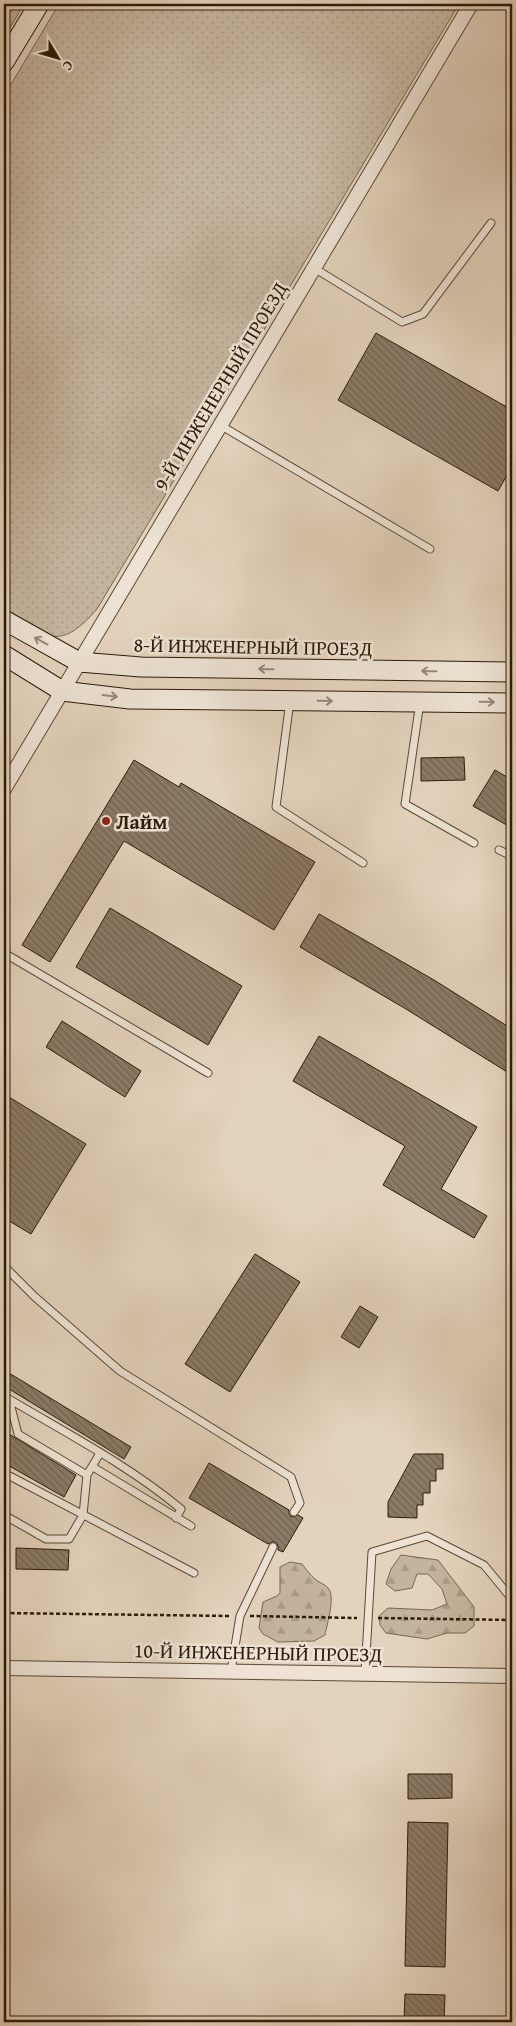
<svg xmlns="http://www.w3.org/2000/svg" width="516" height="2026" viewBox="0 0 516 2026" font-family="'Gentium Book Plus',serif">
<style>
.grass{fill:url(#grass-dots);stroke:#786752}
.forest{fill:url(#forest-firs);stroke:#786752}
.building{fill:url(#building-back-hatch);stroke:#2c1b08}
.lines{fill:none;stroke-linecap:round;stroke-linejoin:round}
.lane-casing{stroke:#5a4935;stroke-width:9}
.street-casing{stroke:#5a4935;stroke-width:16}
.secondary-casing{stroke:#2c1b08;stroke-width:21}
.path{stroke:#2c1b08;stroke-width:2.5;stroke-dasharray:4 2.5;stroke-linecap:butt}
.lane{stroke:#ede2d3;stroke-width:7}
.street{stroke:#ede2d3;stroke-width:14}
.secondary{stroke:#ede2d3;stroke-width:19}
.oneway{stroke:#968878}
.poi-dot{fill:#8f2418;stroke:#ede2d3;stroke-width:2}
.labels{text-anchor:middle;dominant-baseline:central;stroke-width:5;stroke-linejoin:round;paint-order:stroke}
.street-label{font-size:20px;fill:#2c1b08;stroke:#ede2d3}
.poi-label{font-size:20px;font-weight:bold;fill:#2c1b08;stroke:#ede2d3;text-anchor:start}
</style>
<defs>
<pattern id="grass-dots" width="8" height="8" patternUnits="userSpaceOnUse" patternTransform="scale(1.25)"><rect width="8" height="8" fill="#c4b39d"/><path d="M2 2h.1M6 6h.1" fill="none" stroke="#a99986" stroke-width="1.8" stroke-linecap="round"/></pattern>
<pattern id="forest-firs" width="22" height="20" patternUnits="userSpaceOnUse" patternTransform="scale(1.25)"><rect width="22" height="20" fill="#c4b39d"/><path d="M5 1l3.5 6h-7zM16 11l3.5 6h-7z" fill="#a99986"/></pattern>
<pattern id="building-back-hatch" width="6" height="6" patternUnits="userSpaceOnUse" patternTransform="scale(1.25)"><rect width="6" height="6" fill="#8b7a66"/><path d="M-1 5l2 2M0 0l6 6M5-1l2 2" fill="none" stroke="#726352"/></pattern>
</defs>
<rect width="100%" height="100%" fill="#e3d2bc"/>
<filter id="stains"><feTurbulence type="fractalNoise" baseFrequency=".004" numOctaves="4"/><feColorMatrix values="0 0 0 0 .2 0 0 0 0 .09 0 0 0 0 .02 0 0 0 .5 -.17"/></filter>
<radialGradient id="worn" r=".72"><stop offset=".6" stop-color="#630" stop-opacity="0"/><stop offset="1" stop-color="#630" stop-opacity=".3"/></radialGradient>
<!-- grass -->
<path class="grass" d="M 7,4 L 24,4 L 4,38 L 4,9 Z
M 59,4 L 459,4 L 97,609 C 60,652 47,637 4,614 L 4,96 Z"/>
<!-- forest -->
<path class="forest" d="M 401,1555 L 438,1560 L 474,1607 L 474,1626 L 465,1633 L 447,1633 L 427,1639 L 386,1633 L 380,1625 L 379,1616 L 388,1608 L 432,1610 L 447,1604 L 442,1589 L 428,1574 L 417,1574 L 412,1588 L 395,1591 L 386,1584 L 391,1569 Z
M 290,1562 L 302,1564 C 306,1569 310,1575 315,1579 C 319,1583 325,1584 328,1588 C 336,1597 327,1623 325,1635 L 314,1641 L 278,1642 L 263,1634 L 259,1628 L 263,1602 L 277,1596 L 280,1593 L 280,1567 Z"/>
<!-- building -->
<path class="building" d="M 376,333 L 512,410 L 512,466 L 498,491 L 338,400 Z
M 464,757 L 465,780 L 421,781 L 421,758 Z
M 134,760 L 179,787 L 181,783 L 315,862 L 274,930 L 124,841 L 50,962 L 22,945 Z
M 495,770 L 512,780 L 512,828 L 473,806 Z
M 110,908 L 242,986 L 208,1045 L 76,967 Z
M 319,914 L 434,980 L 512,1029 L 512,1075 L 406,1009 L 300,947 Z
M 62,1021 L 141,1071 L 125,1097 L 46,1047 Z
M 319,1036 L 477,1127 L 441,1189 L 487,1216 L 474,1238 L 383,1185 L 405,1146 L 293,1081 Z
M 4,1094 L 86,1144 L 31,1234 L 4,1218 Z
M 255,1254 L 300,1282 L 230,1392 L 185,1364 Z
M 360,1306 L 378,1317 L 359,1348 L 341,1337 Z
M 4,1370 L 131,1447 L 124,1459 L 4,1386 Z
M 4,1431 L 76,1475 L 64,1497 L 4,1463 Z
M 414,1454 L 443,1454 L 443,1469 L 436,1469 L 436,1481 L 430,1481 L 430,1493 L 423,1493 L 423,1505 L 417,1505 L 417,1518 L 388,1517 L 388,1502 Z
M 209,1463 L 289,1510 L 289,1514 L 291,1517 L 298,1515 L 303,1518 L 283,1552 L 278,1550 L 278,1546 L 276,1542 L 272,1542 L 268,1544 L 189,1498 Z
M 16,1548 L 69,1550 L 68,1570 L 16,1569 Z
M 408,1774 L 452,1774 L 452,1798 L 408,1799 Z
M 408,1822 L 448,1823 L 445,1967 L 405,1966 Z
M 405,1994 L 445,1995 L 444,2022 L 404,2022 Z"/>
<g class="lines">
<!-- lane casing -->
<g class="lane-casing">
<path id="lane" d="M 314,268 L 402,322 L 423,314 L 491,223
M 220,425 L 430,549
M 290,701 L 276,807 L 363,863
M 420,702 L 405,804 L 474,843
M 499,850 L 512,856
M 4,953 L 208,1073
M 4,1266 L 35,1297 L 120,1371 L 291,1477 L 300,1503 L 294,1512
M 4,1396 C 64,1432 127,1464 181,1509 L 176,1518
M 9,1399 L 18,1434 L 87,1475
M 93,1467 L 191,1526
M 4,1473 L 194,1573
M 4,1515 L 46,1539 L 69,1539 L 83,1515 L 87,1475 L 100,1453
M 231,1671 L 240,1616 L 273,1547
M 365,1673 L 372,1552 L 427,1536 L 484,1565 L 512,1599"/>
</g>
<!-- street casing -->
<g class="street-casing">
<path id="street" d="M 4,789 L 471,4
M 4,1668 L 512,1676"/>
</g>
<!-- secondary casing -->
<g class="secondary-casing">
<path id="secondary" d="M 4,62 L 39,4
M 4,620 L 79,662 L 141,667 L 512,672
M 4,655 L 62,691 L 130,699 L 512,703"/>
</g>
<!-- path -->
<path class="path" d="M 4,1613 L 230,1616
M 250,1616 L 357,1618
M 378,1618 L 512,1620"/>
<!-- lane -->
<use href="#lane" class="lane"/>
<!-- street -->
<use href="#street" class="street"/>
<!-- secondary -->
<use href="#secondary" class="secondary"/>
</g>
<!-- one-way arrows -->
<defs><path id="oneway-shaft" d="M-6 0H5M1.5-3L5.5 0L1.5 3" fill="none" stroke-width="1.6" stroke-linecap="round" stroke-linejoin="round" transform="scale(1.25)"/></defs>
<g class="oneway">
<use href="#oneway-shaft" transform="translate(41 641) rotate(-151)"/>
<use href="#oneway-shaft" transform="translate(266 669) rotate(-179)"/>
<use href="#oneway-shaft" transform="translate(429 671) rotate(-179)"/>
<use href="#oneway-shaft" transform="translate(110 696) rotate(7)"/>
<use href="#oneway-shaft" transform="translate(325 701) rotate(1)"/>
<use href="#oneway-shaft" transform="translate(487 702) rotate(1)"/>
</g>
<!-- markers -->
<circle class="poi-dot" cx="106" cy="821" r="5"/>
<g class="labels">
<!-- street labels -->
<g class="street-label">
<text transform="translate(220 386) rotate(-59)">9-Й ИНЖЕНЕРНЫЙ ПРОЕЗД</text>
<text transform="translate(253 646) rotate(1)">8-Й ИНЖЕНЕРНЫЙ ПРОЕЗД</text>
<text transform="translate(258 1652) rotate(1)">10-Й ИНЖЕНЕРНЫЙ ПРОЕЗД</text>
</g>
<!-- poi labels -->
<g class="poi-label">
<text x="116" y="821">Лайм</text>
</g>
</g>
<!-- margin -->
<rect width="516" height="2026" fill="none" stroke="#e3d2bc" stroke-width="20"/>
<rect x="5" y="5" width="506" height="2016" fill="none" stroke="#2c1b08" stroke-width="2.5"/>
<rect x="10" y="10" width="496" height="2006" fill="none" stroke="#2c1b08"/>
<!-- north arrow -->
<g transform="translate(58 58) rotate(128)" stroke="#ede2d3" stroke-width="4" paint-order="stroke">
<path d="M0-4L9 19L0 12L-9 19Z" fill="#2c1b08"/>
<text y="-8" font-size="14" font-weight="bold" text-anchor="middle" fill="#2c1b08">С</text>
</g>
<rect width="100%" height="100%" filter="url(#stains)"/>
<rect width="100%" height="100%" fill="url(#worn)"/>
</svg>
